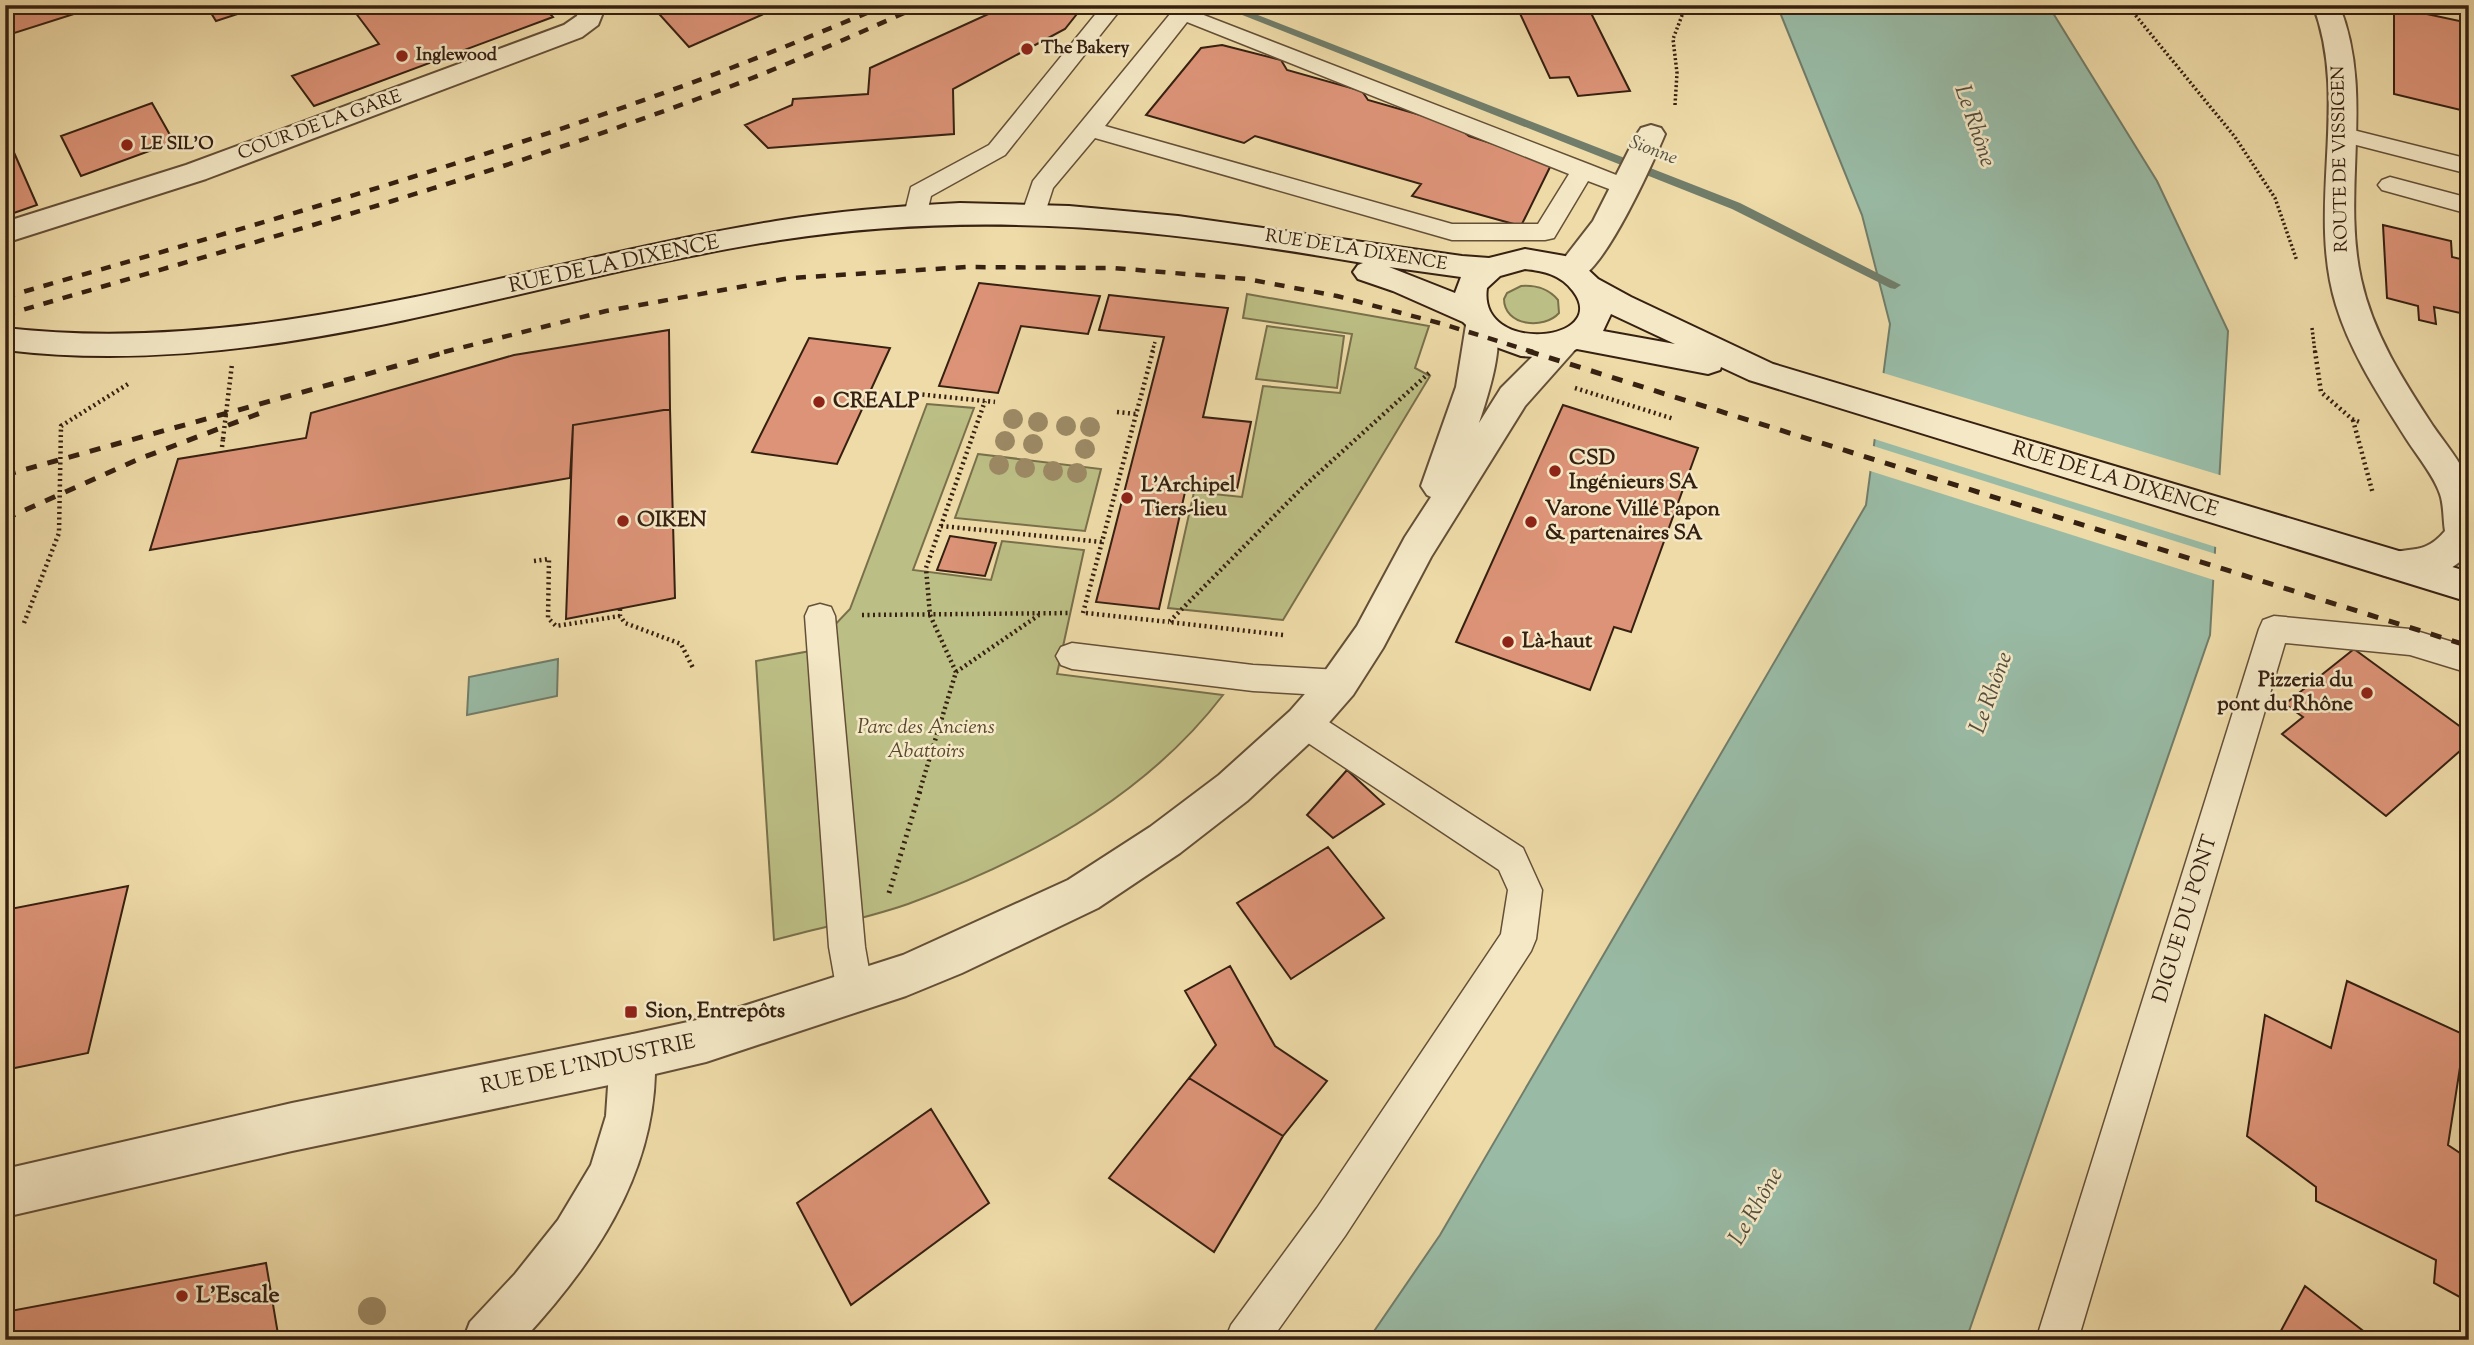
<svg xmlns="http://www.w3.org/2000/svg" width="2474" height="1345" viewBox="0 0 2474 1345" font-family="'Sorts Mill Goudy',serif">
<style>
.green{fill:#bcbf85;stroke:#79704b;stroke-width:2}
.water{fill:#99bba6;stroke:#717d6a;stroke-width:2}
.pier{fill:#eedba8}
.lines{fill:none;stroke-linecap:round;stroke-linejoin:round}
.stream{fill:#717d6a;fill-rule:evenodd}
.building{fill:#dc9377;stroke:#362011;stroke-width:2}
.service-casing{stroke:#644f37;stroke-width:3}
.minor-casing{stroke:#644f37;stroke-width:4}
.tertiary-casing{stroke:#644f37;stroke-width:4}
.secondary-casing{stroke:#362011;stroke-width:4}
.path-far2{stroke:#362011;stroke-width:3.5;stroke-dasharray:2 2.5;stroke-linecap:butt}
.path-far1{stroke:#362011;stroke-width:4.5;stroke-dasharray:2 3.5;stroke-linecap:butt}
.path{stroke:#362011;stroke-width:5;stroke-dasharray:2 4.5;stroke-linecap:butt}
.service{fill:#f4e8c6;fill-rule:evenodd}
.minor{fill:#f4e8c6;fill-rule:evenodd}
.tertiary{fill:#f4e8c6;fill-rule:evenodd}
.secondary{fill:#f4e8c6;fill-rule:evenodd}
.rail-far1{stroke:#362011;stroke-width:4.5;stroke-dasharray:10 10;stroke-linecap:butt}
.rail{stroke:#362011;stroke-width:5;stroke-dasharray:11 11;stroke-linecap:butt}
.path-bridge{stroke:#362011;stroke-width:4.5;stroke-dasharray:2 3.5;stroke-linecap:butt}
.tree{fill:#9c8a65}
.poi-dot{fill:#8f2418;stroke:#f4e8c6;stroke-width:2.5}
.labels{text-anchor:middle;dominant-baseline:central;stroke-width:5;stroke-linejoin:round;paint-order:stroke}
.far-poi-label{font-size:18px;font-weight:bold;fill:#362011;stroke:#f4e8c6;text-anchor:start}
.far-street-label{font-size:18px;fill:#362011;stroke:#f4e8c6}
.far-water-label{font-size:19px;font-style:italic;fill:#544e3e;stroke:#f4e8c6}
.street-label{font-size:21px;fill:#362011;stroke:#f4e8c6}
.poi-label{font-size:21px;font-weight:bold;fill:#362011;stroke:#f4e8c6;text-anchor:start}
.park-label{font-size:21px;font-style:italic;fill:#58482e;stroke:#f4e8c6}
.water-label{font-size:23px;font-style:italic;fill:#544e3e;stroke:#f4e8c6}
.near-poi-label{font-size:24px;font-weight:bold;fill:#362011;stroke:#f4e8c6;text-anchor:start}
</style>
<rect width="100%" height="100%" fill="#eedba8"/>
<filter id="stains"><feTurbulence type="fractalNoise" baseFrequency=".00286" numOctaves="4"/><feColorMatrix values="0 0 0 0 .2 0 0 0 0 .09 0 0 0 0 .02 0 0 0 .5 -.17"/></filter>
<radialGradient id="worn" r=".72"><stop offset=".6" stop-color="#630" stop-opacity="0"/><stop offset="1" stop-color="#630" stop-opacity=".3"/></radialGradient>
<!-- green -->
<path class="green" d="M 1521,286 C 1536,285 1548,288 1558,300 L 1559,313 C 1544,330 1504,326 1504,299 L 1507,293 Z
M 1247,294 L 1429,326 L 1415,368 L 1430,376 L 1283,620 L 1168,608 L 1194,492 L 1242,497 L 1263,386 L 1340,393 L 1352,334 L 1243,318 Z
M 1267,326 L 1344,336 L 1337,388 L 1256,379 Z
M 927,404 L 974,408 L 913,570 L 991,580 L 1002,541 L 1084,550 L 1057,674 L 1223,695 C 1145,797 1027,861 908,904 C 865,919 818,928 774,940 L 756,661 L 810,651 L 850,609 Z
M 978,454 L 1101,469 L 1085,531 L 955,518 Z"/>
<!-- water -->
<path class="water" d="M 1777,5 L 2048,5 L 2157,181 L 2228,331 L 2210,635 L 1966,1340 L 1368,1340 L 1440,1235 L 1866,505 L 1890,324 L 1862,215 Z
M 558,659 L 557,696 L 467,715 L 469,677 Z"/>
<!-- pier -->
<path class="pier" d="M 1880,372 L 2223,476 L 2219,548 L 1871,438 Z
M 1870,445 L 2219,555 L 2217,581 L 1867,470 Z"/>
<g class="lines">
<!-- stream -->
<path class="stream" d="M 1217,5 L 1232,5 L 1740,203 L 1901,285 L 1895,289 L 1890,288 L 1732,209 Z"/>
</g>
<!-- building -->
<path class="building" d="M 5,5 L 98,5 L 99,6 L 5,36 Z
M 206,5 L 265,5 L 216,21 Z
M 361,5 L 542,5 L 553,17 L 314,106 L 292,76 L 379,44 L 352,8 Z
M 651,5 L 784,5 L 689,47 Z
M 1008,5 L 1084,5 L 1065,29 L 953,89 L 954,134 L 768,148 L 745,125 L 792,105 L 793,99 L 868,94 L 870,68 Z
M 1516,5 L 1587,5 L 1630,91 L 1578,96 L 1569,77 L 1550,78 Z
M 2394,7 L 2469,23 L 2469,112 L 2394,94 Z
M 1222,45 L 1281,60 L 1287,70 L 1362,91 L 1368,100 L 1455,125 L 1469,136 L 1552,163 L 1521,226 L 1412,196 L 1421,184 L 1255,136 L 1244,143 L 1146,115 L 1201,48 Z
M 152,103 L 174,142 L 81,176 L 61,136 Z
M 5,132 L 37,205 L 5,216 Z
M 2383,225 L 2451,241 L 2452,257 L 2469,261 L 2469,315 L 2434,307 L 2436,324 L 2419,320 L 2418,306 L 2387,298 Z
M 979,283 L 1100,296 L 1088,334 L 1021,326 L 998,393 L 939,386 Z
M 1109,295 L 1228,308 L 1203,417 L 1251,422 L 1237,489 L 1187,483 L 1159,609 L 1096,602 L 1164,337 L 1099,330 Z
M 669,330 L 670,409 L 573,425 L 570,478 L 150,550 L 178,459 L 306,438 L 311,413 L 514,355 Z
M 809,338 L 890,348 L 837,464 L 752,452 Z
M 1563,405 L 1698,448 L 1631,632 L 1614,627 L 1590,690 L 1456,642 Z
M 670,409 L 675,598 L 566,619 L 573,425 Z
M 950,536 L 996,543 L 985,576 L 937,570 Z
M 2354,649 L 2469,733 L 2469,743 L 2386,816 L 2282,734 L 2303,717 L 2285,704 Z
M 1347,770 L 1384,804 L 1333,838 L 1307,815 Z
M 1328,847 L 1384,918 L 1291,979 L 1237,903 Z
M 128,886 L 88,1053 L 5,1070 L 5,910 Z
M 1230,966 L 1275,1046 L 1327,1081 L 1283,1136 L 1189,1078 L 1216,1045 L 1185,991 Z
M 2347,981 L 2465,1035 L 2448,1145 L 2469,1159 L 2469,1302 L 2434,1283 L 2436,1260 L 2316,1201 L 2316,1187 L 2247,1136 L 2265,1015 L 2331,1048 Z
M 1189,1078 L 1283,1136 L 1214,1252 L 1109,1178 Z
M 931,1109 L 989,1203 L 851,1305 L 797,1203 Z
M 266,1263 L 279,1340 L 5,1340 L 5,1312 Z
M 2305,1286 L 2375,1340 L 2276,1340 Z"/>
<g class="lines">
<!-- service casing -->
<g class="service-casing">
<path id="service" d="M 1103,5 L 1124,5 L 1005,155 L 931,196 L 925,221 L 916,223 L 907,221 L 904,215 L 911,187 L 989,145 Z
M 1183,7 L 1591,165 L 1634,182 L 1637,187 L 1634,192 L 1625,195 L 1588,181 L 1554,238 L 1545,240 L 1452,240 L 1095,138 L 1053,188 L 1043,219 L 1034,221 L 1025,219 L 1022,213 L 1033,181 L 1175,8 ZM 1187,22 L 1569,174 L 1538,224 L 1452,224 L 1105,126 Z
M 2341,127 L 2469,159 L 2469,174 L 2333,139 L 2329,134 L 2333,129 Z
M 2390,177 L 2469,198 L 2469,214 L 2382,190 L 2378,185 L 2382,180 Z
M 820,604 L 831,607 L 835,616 L 865,947 L 873,992 L 868,1004 L 855,1010 L 842,1004 L 837,992 L 829,947 L 805,616 L 809,607 Z
M 2274,616 L 2410,629 L 2469,647 L 2469,673 L 2410,655 L 2285,643 L 2078,1340 L 2036,1340 L 2259,629 L 2263,620 Z
M 1072,643 L 1253,665 L 1339,670 L 1350,674 L 1355,683 L 1350,692 L 1339,696 L 1253,691 L 1072,669 L 1061,665 L 1056,656 L 1061,647 Z
M 1304,709 L 1315,713 L 1523,848 L 1542,890 L 1536,939 L 1531,951 L 1345,1236 L 1271,1340 L 1225,1340 L 1231,1325 L 1317,1208 L 1501,934 L 1508,890 L 1499,870 L 1293,733 L 1288,723 L 1293,713 Z"/>
</g>
<!-- minor casing -->
<g class="minor-casing">
<path id="minor" d="M 580,5 L 606,5 L 598,25 L 582,37 L 206,179 L 5,243 L 5,222 L 186,165 L 564,25 L 577,16 Z
M 2313,5 L 2339,5 C 2375,93 2341,189 2361,279 C 2373,334 2403,380 2433,426 C 2444,442 2460,461 2468,479 C 2473,491 2469,538 2469,553 C 2448,577 2413,585 2383,575 L 2378,565 L 2383,555 C 2410,546 2424,556 2445,531 C 2443,520 2444,505 2440,494 C 2434,476 2418,457 2407,440 C 2380,397 2351,354 2336,305 C 2306,207 2350,101 2313,5 Z
M 1651,125 L 1661,128 L 1665,134 C 1652,165 1608,263 1580,278 C 1573,282 1566,279 1559,277 L 1555,270 L 1593,221 L 1637,134 L 1641,128 Z
M 633,1034 L 649,1041 L 656,1057 L 649,1073 L 633,1080 L 292,1151 L 5,1217 L 5,1169 L 292,1103 Z"/>
</g>
<!-- tertiary casing -->
<g class="tertiary-casing">
<path id="tertiary" d="M 1482,314 L 1493,317 C 1507,340 1487,398 1479,423 L 1501,388 L 1554,335 L 1565,332 L 1576,335 L 1581,343 L 1525,406 L 1431,557 L 1383,648 L 1353,695 L 1318,735 L 1247,801 L 1180,853 L 1098,908 L 962,973 L 906,996 L 706,1062 L 655,1074 C 652,1180 592,1265 523,1340 L 463,1340 L 470,1322 L 515,1274 L 558,1220 L 591,1165 L 606,1116 L 610,1057 L 617,1041 L 633,1034 L 706,1018 L 903,955 L 1068,880 L 1150,827 L 1219,775 L 1290,711 L 1325,671 L 1357,626 L 1405,537 L 1431,497 L 1427,495 L 1421,486 L 1456,387 L 1466,325 L 1471,317 Z"/>
</g>
<!-- secondary casing -->
<g class="secondary-casing">
<path id="secondary" d="M 960,203 L 1069,206 L 1178,216 L 1462,256 L 1489,258 L 1525,249 L 1565,256 L 1582,264 L 1598,279 L 1631,297 L 1773,364 L 2469,572 L 2469,602 L 1749,380 L 1721,367 L 1720,370 L 1708,374 L 1577,349 L 1548,358 L 1521,356 L 1485,343 L 1463,322 L 1393,291 L 1358,279 L 1353,272 L 1358,265 L 1363,263 C 1164,229 982,209 780,240 C 522,280 271,382 5,350 L 5,328 C 268,358 520,263 776,221 C 837,211 898,206 960,203 ZM 1389,267 L 1461,277 L 1455,293 ZM 1525,269 C 1544,271 1561,275 1573,291 C 1612,342 1477,356 1487,288 L 1500,276 ZM 1611,314 L 1675,344 L 1603,331 Z"/>
</g>
<!-- path-far2 -->
<path class="path-far2" d="M 2127,5 L 2235,137 L 2275,198 L 2297,261
M 1277,12 L 1298,5
M 1675,105 L 1677,73 L 1673,39 L 1686,5
M 2312,328 L 2315,352
M 1152,352 L 1155,342"/>
<!-- path-far1 -->
<path class="path-far1" d="M 2315,351 L 2321,392 L 2352,419 L 2362,423
M 1575,388 L 1674,419
M 917,394 L 995,402
M 1117,412 L 1136,414
M 2353,420 L 2373,494
M 222,447 L 223,439
M 941,526 L 1102,542
M 534,561 L 549,559 L 548,618 L 556,626 L 620,616
M 620,609 L 620,616 L 625,623 L 681,644 L 693,668
M 1083,613 L 1153,351
M 1086,613 L 1169,622
M 862,615 L 1070,613
M 24,623 L 59,533 L 61,426 L 128,384
M 1283,635 L 1169,622 L 1302,488 L 1429,373
M 956,672 L 1039,615
M 919,793 L 956,672 L 930,615 L 926,568 L 985,401"/>
<!-- path -->
<path class="path" d="M 889,893 L 920,791"/>
<!-- service -->
<use href="#service" class="service"/>
<!-- minor -->
<use href="#minor" class="minor"/>
<!-- tertiary -->
<use href="#tertiary" class="tertiary"/>
<!-- secondary -->
<use href="#secondary" class="secondary"/>
<!-- rail-far1 -->
<path class="rail-far1" d="M 5,297 C 228,233 451,170 669,91 C 742,65 814,35 886,5
M 5,315 C 237,247 470,183 697,99 C 774,71 848,38 922,5
M 444,352 L 606,311 L 790,278 L 967,267 L 1113,268 L 1247,279 L 1337,296 L 1443,324 L 1533,352"/>
<!-- rail -->
<path class="rail" d="M 1528,351 L 2469,646
M 5,475 L 450,351
M 5,519 L 139,459 L 263,412"/>
<!-- path-bridge -->
<path class="path-bridge" d="M 223,439 L 232,364"/>
</g>
<!-- trees -->
<g class="tree">
<circle cx="1013" cy="419" r="10"/>
<circle cx="1038" cy="422" r="10"/>
<circle cx="1066" cy="426" r="10"/>
<circle cx="1090" cy="427" r="10"/>
<circle cx="1005" cy="441" r="10"/>
<circle cx="1033" cy="444" r="10"/>
<circle cx="1085" cy="449" r="10"/>
<circle cx="999" cy="465" r="10"/>
<circle cx="1025" cy="468" r="10"/>
<circle cx="1053" cy="471" r="10"/>
<circle cx="1077" cy="473" r="10"/>
<circle cx="372" cy="1311" r="14"/>
</g>
<!-- markers -->
<g class="poi-dot">
<circle cx="1027" cy="49" r="7"/>
<circle cx="402" cy="56" r="7"/>
<circle cx="127" cy="145" r="7"/>
<circle cx="819" cy="402" r="7"/>
<circle cx="1555" cy="471" r="7"/>
<circle cx="1127" cy="498" r="7"/>
<circle cx="623" cy="521" r="7"/>
<circle cx="1531" cy="522" r="7"/>
<circle cx="1508" cy="642" r="7"/>
<circle cx="2367" cy="693" r="7"/>
<rect x="624" y="1005" width="14" height="14" rx="3.5"/>
<circle cx="182" cy="1296" r="7"/>
</g>
<g class="labels">
<!-- far-poi labels -->
<g class="far-poi-label">
<text x="1041" y="49">The Bakery</text>
<text x="416" y="56">Inglewood</text>
<text x="141" y="145">LE SIL'O</text>
</g>
<!-- far-street labels -->
<g class="far-street-label">
<text transform="translate(320 126) rotate(-20)">COUR DE LA GARE</text>
<text transform="translate(2341 159) rotate(-91)">ROUTE DE VISSIGEN</text>
<text transform="translate(1356 251) rotate(9)">RUE DE LA DIXENCE</text>
</g>
<!-- far-water labels -->
<g class="far-water-label">
<text transform="translate(1653 151) rotate(21)">Sionne</text>
</g>
<!-- street labels -->
<g class="street-label">
<text transform="translate(614 265) rotate(-12)">RUE DE LA DIXENCE</text>
<text transform="translate(2115 480) rotate(17)">RUE DE LA DIXENCE</text>
<text transform="translate(2186 919) rotate(-73)">DIGUE DU PONT</text>
<text transform="translate(588 1065) rotate(-12)">RUE DE L'INDUSTRIE</text>
</g>
<!-- poi labels -->
<g class="poi-label">
<text x="833" y="402">CREALP</text>
<text x="1569" y="459">CSD<tspan x="1569" dy="24">Ingénieurs SA</tspan></text>
<text x="1141" y="486">L'Archipel<tspan x="1141" dy="24">Tiers-lieu</tspan></text>
<text x="1545" y="510">Varone Villé Papon<tspan x="1545" dy="24">&amp; partenaires SA</tspan></text>
<text x="637" y="521">OIKEN</text>
<text x="1522" y="642">Là-haut</text>
<text x="2353" y="681" text-anchor="end">Pizzeria du<tspan x="2353" dy="24">pont du Rhône</tspan></text>
<text x="645" y="1012">Sion, Entrepôts</text>
</g>
<!-- park labels -->
<g class="park-label">
<text x="926" y="728">Parc des Anciens<tspan x="926" dy="24">Abattoirs</tspan></text>
</g>
<!-- water labels -->
<g class="water-label">
<text transform="translate(1974 126) rotate(71)">Le Rhône</text>
<text transform="translate(1992 693) rotate(-70)">Le Rhône</text>
<text transform="translate(1757 1207) rotate(-60)">Le Rhône</text>
</g>
<!-- near-poi labels -->
<g class="near-poi-label">
<text x="196" y="1296">L'Escale</text>
</g>
</g>
<!-- margin -->
<rect width="2474" height="1345" fill="none" stroke="#eedba8" stroke-width="28"/>
<rect x="7" y="7" width="2460" height="1331" fill="none" stroke="#362011" stroke-width="3.5"/>
<rect x="14" y="14" width="2446" height="1317" fill="none" stroke="#362011" stroke-width="2"/>
<rect width="100%" height="100%" filter="url(#stains)"/>
<rect width="100%" height="100%" fill="url(#worn)"/>
</svg>
